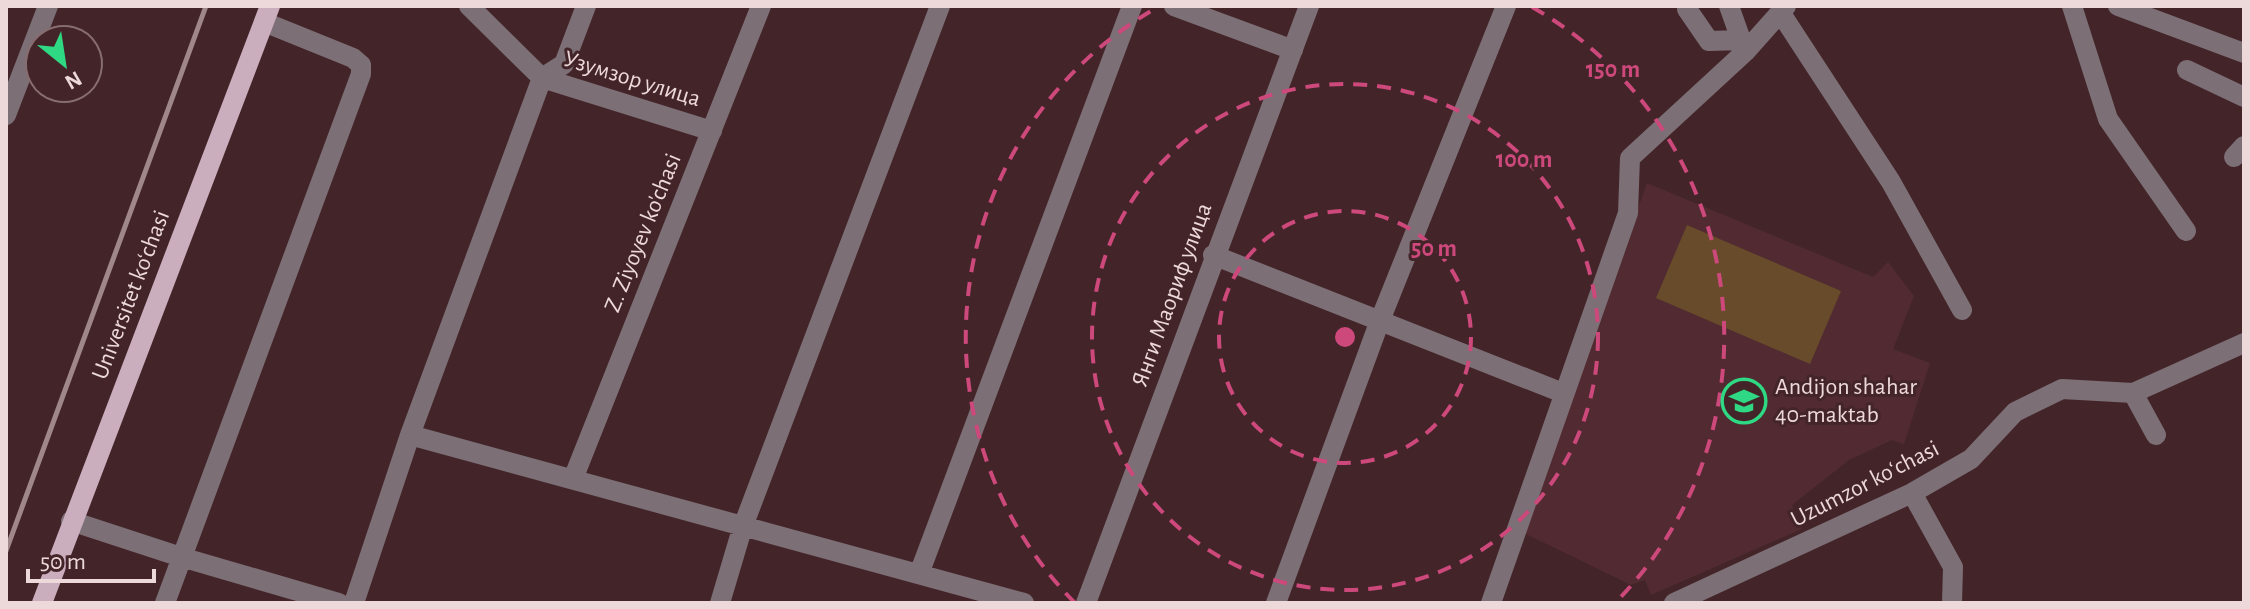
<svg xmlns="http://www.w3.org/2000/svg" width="2250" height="609" viewBox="0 0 2250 609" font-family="'Alegreya Sans',sans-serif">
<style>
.built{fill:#512b31}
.green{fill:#674b2a}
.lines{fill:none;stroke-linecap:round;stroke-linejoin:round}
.minor{stroke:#7c6f76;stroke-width:20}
.major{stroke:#caaebe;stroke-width:20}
.rail{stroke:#a0878a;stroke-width:5}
.ring{fill:none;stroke:#cd487b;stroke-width:4;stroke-dasharray:14 10}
.labels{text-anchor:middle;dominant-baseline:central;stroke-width:6;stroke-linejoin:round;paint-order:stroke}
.street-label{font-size:24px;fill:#edd8da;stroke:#432529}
.poi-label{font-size:24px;fill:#edd8da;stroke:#432529;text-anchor:start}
.centre{fill:#cd487b;stroke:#432529;stroke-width:4}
.ring-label{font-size:24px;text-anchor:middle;font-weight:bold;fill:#cd487b;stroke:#432529;stroke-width:6;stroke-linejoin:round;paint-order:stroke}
</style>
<rect width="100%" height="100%" fill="#432529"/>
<!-- built -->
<path class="built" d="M 1647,183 L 1873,277 L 1888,262 L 1914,296 L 1893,349 L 1930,363 L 1904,444 L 1892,440 L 1849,460 L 1792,505 L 1802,529 L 1651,595 L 1645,580 L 1631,585 L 1524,533 Z"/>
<!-- green -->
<path class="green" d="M 1687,225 L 1841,291 L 1810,364 L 1656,298 Z"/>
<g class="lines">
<!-- minor -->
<path class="minor" d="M 469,6 L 542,78 L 712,131
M 1174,6 L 1293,50
M 1729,6 L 1745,51
M 2072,6 L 2108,119 L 2186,231
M 2118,6 L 2244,53
M 1687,9 L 1709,41 L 1741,40
M 1780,12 L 1891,182 L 1962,310
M 2187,70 L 2244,97
M 6,115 L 48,6
M 2234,157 L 2244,146
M 1213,255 L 1563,393
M 2133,393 L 2156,435
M 410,435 L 1024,603
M 573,479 L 761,6
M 1912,493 L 1953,567 L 1952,603
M 71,521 L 181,557 L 339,603
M 919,574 L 1132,6
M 165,603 L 361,74 L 361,65 L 353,58 L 264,22
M 354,603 L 410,435 L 542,78 L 564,64 L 586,6
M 720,603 L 742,529 L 940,6
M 1086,603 L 1309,6
M 1276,603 L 1379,323 L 1506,6
M 1491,603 L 1628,213 L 1630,158 L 1745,52 L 1786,6
M 1674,603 L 1912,493 L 1971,459 L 2015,412 L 2062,389 L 2133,393 L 2244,343"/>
<!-- major -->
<path class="major" d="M 42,603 L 270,6"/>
<!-- rail -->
<path class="rail" d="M 6,551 L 206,6"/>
</g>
<!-- distance rings -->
<g class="ring">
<circle cx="1345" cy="337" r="126"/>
<circle cx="1345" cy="337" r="253"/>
<path d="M1075 603A379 379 0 0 1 1158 7M1532 7A379 379 0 0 1 1615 603"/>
</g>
<!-- icons -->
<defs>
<g id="school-ring" transform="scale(2.3)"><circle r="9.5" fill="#432529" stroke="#2fd883" stroke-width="1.5"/><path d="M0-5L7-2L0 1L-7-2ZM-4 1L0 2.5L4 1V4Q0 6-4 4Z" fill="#2fd883"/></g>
</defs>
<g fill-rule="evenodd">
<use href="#school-ring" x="1744" y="401"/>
</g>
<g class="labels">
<!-- street labels -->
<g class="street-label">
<text transform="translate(632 79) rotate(17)">Узумзор улица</text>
<text transform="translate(643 233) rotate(-68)">Z. Ziyoyev ko'chasi</text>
<text transform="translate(131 295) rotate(-69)">Universitet kо‘chasi</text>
<text transform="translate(1172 295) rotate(-70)">Янги Маориф улица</text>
<text transform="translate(1865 484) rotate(-27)">Uzumzor koʻchasi</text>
</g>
<!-- poi labels -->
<g class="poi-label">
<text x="1775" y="387">Andijon shahar<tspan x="1775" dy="28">40-maktab</tspan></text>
</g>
</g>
<circle cx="1345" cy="337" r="12" class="centre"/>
<g class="ring-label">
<text x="1613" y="77">150 m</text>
<text x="1524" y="167">100 m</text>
<text x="1434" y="256">50 m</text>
</g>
<!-- border -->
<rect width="2250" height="609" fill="none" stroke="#edd8da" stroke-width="16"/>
<!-- north arrow -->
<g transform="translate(64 64) rotate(150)"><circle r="38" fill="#432529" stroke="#876d70" stroke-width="2"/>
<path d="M0-6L14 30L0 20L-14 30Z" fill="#2fd883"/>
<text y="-12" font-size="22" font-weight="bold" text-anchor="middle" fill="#edd8da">N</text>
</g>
<!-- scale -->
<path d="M28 569v12h126v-12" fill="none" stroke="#edd8da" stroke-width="4"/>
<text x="40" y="569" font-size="24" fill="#edd8da" stroke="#432529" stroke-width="6" paint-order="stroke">50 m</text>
</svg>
